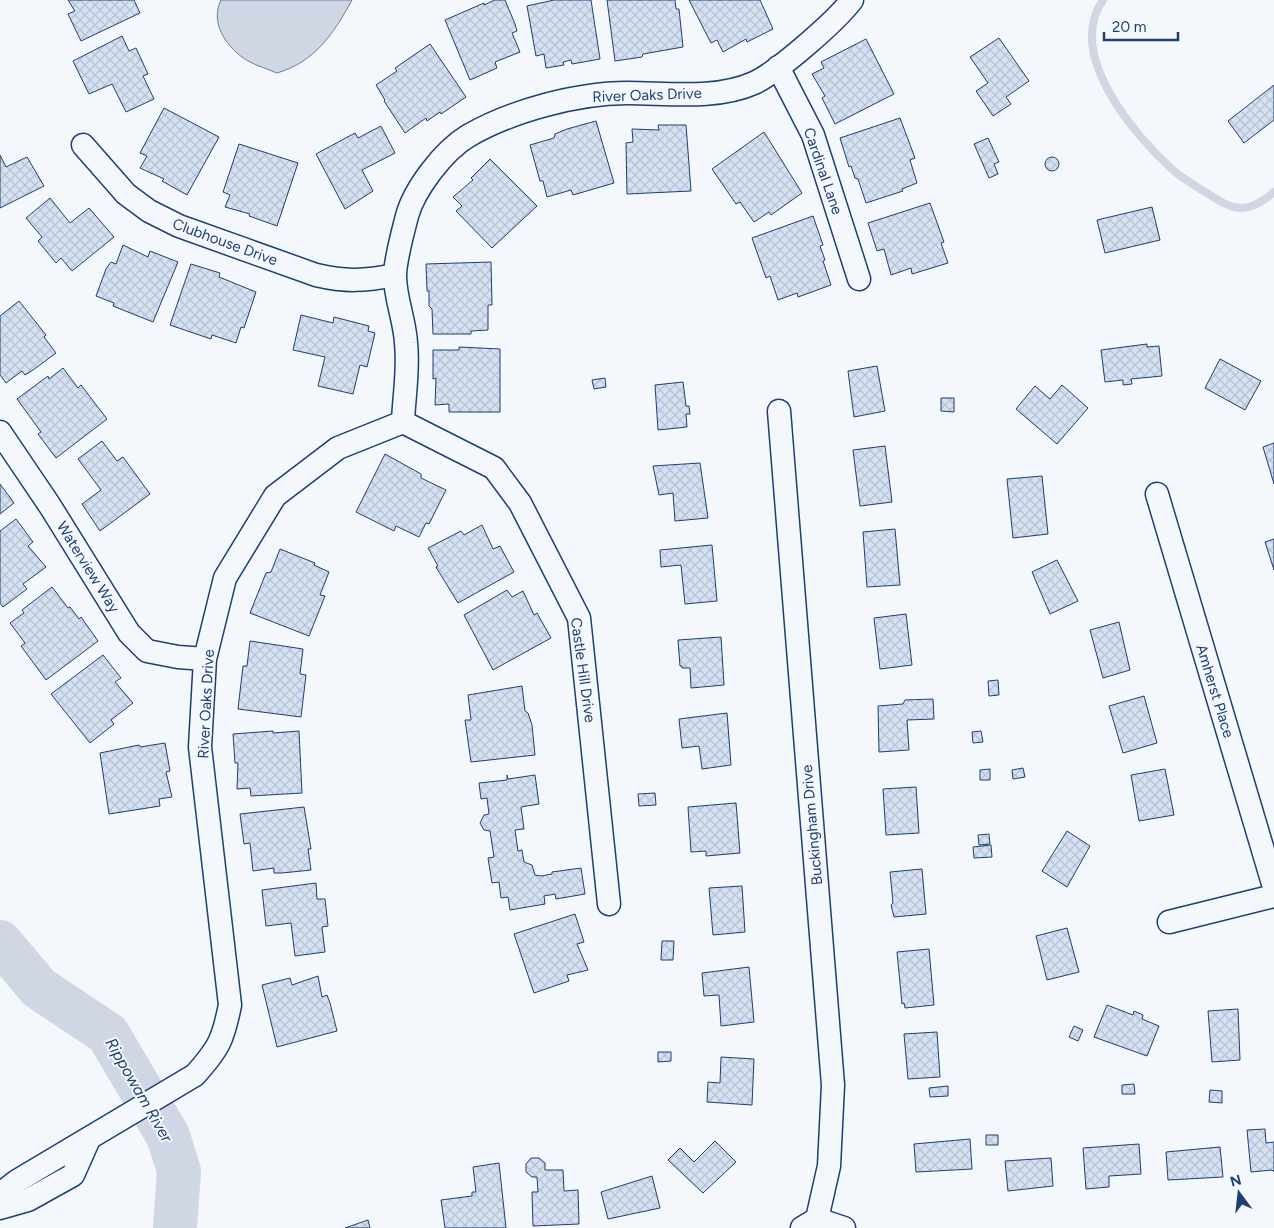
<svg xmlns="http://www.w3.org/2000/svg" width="1274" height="1228" viewBox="0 0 1274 1228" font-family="Figtree,sans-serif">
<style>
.water{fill:#cfd7e4;stroke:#687fa3}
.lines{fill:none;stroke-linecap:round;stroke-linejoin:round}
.stream{stroke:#cfd7e4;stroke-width:8}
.river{stroke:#cfd7e4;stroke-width:44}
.building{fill:url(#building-cross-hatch);stroke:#1d3f73}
.street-casing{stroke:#1d3f73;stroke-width:25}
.street{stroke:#f4f7fb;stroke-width:22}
.labels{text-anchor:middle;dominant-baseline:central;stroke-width:4;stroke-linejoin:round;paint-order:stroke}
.street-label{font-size:15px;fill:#1d3f73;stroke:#f4f7fb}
.water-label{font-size:16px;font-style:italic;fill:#1d3f73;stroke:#f4f7fb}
</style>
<defs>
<pattern id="building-cross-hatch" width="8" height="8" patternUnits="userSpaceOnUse" patternTransform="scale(1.25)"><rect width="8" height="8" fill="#d5e0f0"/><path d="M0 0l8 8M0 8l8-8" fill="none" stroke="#b6c1d1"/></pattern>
</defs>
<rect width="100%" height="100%" fill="#f4f7fb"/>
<!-- water -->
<path class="water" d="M 221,0 L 352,0 C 334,33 315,62 277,73 C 268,69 257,66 248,61 C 228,49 209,24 221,0 Z"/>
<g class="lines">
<!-- stream -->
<path class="stream" d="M 1103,0 C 1065,55 1135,136 1174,171 C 1182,178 1193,184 1202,190 C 1214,197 1226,207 1240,208 C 1252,208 1265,200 1274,192"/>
<!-- river -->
<path class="river" d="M 0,942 L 39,988 L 108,1034 L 168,1136 L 179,1171 L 175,1228"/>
</g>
<!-- building -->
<path class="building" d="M 68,0 L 134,0 L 140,13 L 81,41 L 68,14 L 75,11 Z
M 495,0 L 505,0 L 515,24 L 517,31 L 512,33 L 520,52 L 495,62 L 497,68 L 470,80 L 445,20 L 484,3 L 484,5 Z
M 554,0 L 591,0 L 600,59 L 572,64 L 571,60 L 563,62 L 564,65 L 546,68 L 544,54 L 536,56 L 527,6 Z
M 607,0 L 675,0 L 676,9 L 679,9 L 683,47 L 643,54 L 642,57 L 615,61 Z
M 689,0 L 760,0 L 773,29 L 747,42 L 746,39 L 723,52 L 717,40 L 711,43 Z
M 122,36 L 129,51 L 136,48 L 148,74 L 143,76 L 154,99 L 126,112 L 112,84 L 89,94 L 73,61 Z
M 999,38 L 1029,81 L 1006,97 L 1011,104 L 993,116 L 976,91 L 988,83 L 970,57 Z
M 866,39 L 894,94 L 835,124 L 822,98 L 825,96 L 812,74 L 824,68 L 821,62 Z
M 430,44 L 466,97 L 441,114 L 440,112 L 427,121 L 426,118 L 405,133 L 384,101 L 385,100 L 376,85 L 397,71 L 395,68 Z
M 1274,85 L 1274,120 L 1244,143 L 1228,121 Z
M 164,108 L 219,137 L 187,195 L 162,181 L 164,179 L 140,168 L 147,156 L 140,153 Z
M 900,118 L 915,158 L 910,160 L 917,183 L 902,189 L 903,191 L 866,203 L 858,179 L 855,178 L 851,166 L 849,167 L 840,138 Z
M 596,121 L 614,183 L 573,195 L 571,190 L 547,197 L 543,181 L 540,181 L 530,145 L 554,138 L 555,134 L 567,129 Z
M 658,125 L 686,125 L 691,191 L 627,194 L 626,143 L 633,142 L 632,129 L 659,130 Z
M 381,126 L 395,153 L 362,170 L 373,191 L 345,209 L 316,154 L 355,133 L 358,138 Z
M 764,132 L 802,193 L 771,215 L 769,212 L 754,222 L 740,202 L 736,204 L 712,169 Z
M 988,138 L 999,162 L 994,164 L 998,174 L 989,178 L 974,144 Z
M 239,144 L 298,163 L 277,226 L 249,216 L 250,214 L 225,207 L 230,195 L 223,192 Z
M 0,155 L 6,167 L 27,157 L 44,186 L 0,208 Z
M1045 164a7 7 0 1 1 14 0a7 7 0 1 1-14 0Z
M 490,159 L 537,206 L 492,248 L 456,211 L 462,206 L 453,197 L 473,180 L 471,178 Z
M 50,198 L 70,223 L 89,208 L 114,237 L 72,271 L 61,258 L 56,263 L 38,241 L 42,237 L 26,218 Z
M 930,203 L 944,242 L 941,243 L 948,263 L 912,274 L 911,268 L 891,275 L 884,249 L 877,251 L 868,223 Z
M 1152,207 L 1160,240 L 1105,253 L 1097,220 Z
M 813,216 L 823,245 L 820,246 L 825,260 L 823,261 L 831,285 L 798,297 L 797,293 L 778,300 L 770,276 L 766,278 L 752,238 Z
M 123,245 L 148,257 L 150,251 L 178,262 L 153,322 L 113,306 L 114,303 L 96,296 L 106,269 L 111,262 L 116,264 Z
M 491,262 L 492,305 L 488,305 L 488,330 L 471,331 L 471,334 L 433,334 L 432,309 L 429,306 L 429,291 L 427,291 L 426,264 Z
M 191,264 L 220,273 L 219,277 L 256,292 L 244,328 L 241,327 L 236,343 L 212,335 L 211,339 L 170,325 Z
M 19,301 L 46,335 L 44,337 L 56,353 L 33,370 L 25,375 L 22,371 L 6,383 L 0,375 L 0,316 Z
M 301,315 L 333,323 L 334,317 L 369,326 L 368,331 L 375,333 L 367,367 L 360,365 L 353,394 L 318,386 L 325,357 L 293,350 Z
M 1147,344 L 1147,347 L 1159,346 L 1162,376 L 1131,379 L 1132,384 L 1123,385 L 1123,380 L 1105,382 L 1101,350 Z
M 459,347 L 500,349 L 500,412 L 449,412 L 449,404 L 435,405 L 436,378 L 433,379 L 433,350 L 459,350 Z
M 1220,359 L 1261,381 L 1245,410 L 1205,388 Z
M 877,366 L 885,411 L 854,417 L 848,371 Z
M 63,368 L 78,388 L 81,385 L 107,419 L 56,458 L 38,434 L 41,432 L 17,399 L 48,376 L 49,379 Z
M 605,378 L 606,387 L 594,389 L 592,380 Z
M 683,382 L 686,406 L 689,406 L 690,414 L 686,414 L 687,427 L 658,430 L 655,385 Z
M 1062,385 L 1088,408 L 1057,444 L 1016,409 L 1035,386 L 1050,399 Z
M 941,398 L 954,398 L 954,412 L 941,411 Z
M 102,441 L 117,461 L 123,457 L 150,494 L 100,531 L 82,504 L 101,490 L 78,459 Z
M 1274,443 L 1274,484 L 1263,447 Z
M 885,446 L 892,502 L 860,506 L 853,450 Z
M 385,454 L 421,474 L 421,478 L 446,490 L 429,524 L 426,523 L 419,537 L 396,526 L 394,531 L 356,512 Z
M 700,463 L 708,518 L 675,521 L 673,493 L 659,495 L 653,466 Z
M 1042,476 L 1048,534 L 1013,538 L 1007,479 Z
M 0,484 L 14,503 L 0,514 Z
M 16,519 L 33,542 L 28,546 L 46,567 L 23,584 L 27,589 L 3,607 L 0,603 L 0,531 Z
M 482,525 L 493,549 L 500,546 L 514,572 L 458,603 L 436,567 L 438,566 L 428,548 L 461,531 L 464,535 Z
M 895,529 L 900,585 L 867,587 L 863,532 Z
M 1274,539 L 1274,570 L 1265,542 Z
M 712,545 L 717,601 L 685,604 L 681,565 L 661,567 L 660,550 Z
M 280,549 L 315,563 L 314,565 L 329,572 L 320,595 L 325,596 L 309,636 L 250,613 L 266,573 L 271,572 Z
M 1057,560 L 1078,601 L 1050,614 L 1032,572 Z
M 52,587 L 68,608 L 70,607 L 79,619 L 81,617 L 98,641 L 46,680 L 21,646 L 25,643 L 10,623 L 24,613 L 22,610 Z
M 507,590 L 512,597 L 523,591 L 534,615 L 537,613 L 551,638 L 493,670 L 464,615 Z
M 906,614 L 912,665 L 880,669 L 874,618 Z
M 1119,622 L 1130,670 L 1103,678 L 1090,630 Z
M 721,637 L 724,685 L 691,688 L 690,668 L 682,668 L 682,666 L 680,666 L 678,640 Z
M 250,641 L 303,649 L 300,674 L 306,675 L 301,717 L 238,709 L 243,666 L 247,666 Z
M 103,655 L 121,678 L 115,682 L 133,703 L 111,720 L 114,724 L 90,743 L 51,694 Z
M 998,680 L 999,695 L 989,696 L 988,681 Z
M 522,686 L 525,711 L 528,713 L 532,725 L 535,755 L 471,762 L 465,720 L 471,720 L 468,695 Z
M 1144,696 L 1157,743 L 1123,753 L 1109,706 Z
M 933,699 L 934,719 L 907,720 L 909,750 L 879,752 L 878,706 L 903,704 L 905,700 Z
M 727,713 L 731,765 L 702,769 L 699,746 L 682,748 L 679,719 Z
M 273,731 L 273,733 L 299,731 L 302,793 L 251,796 L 250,788 L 237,789 L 238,763 L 235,763 L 233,734 Z
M 981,731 L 983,742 L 973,743 L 972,732 Z
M 165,743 L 170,771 L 166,772 L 172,797 L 159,799 L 160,806 L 109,814 L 100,753 L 139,745 L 140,747 Z
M 1023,768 L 1025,777 L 1013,779 L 1012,770 Z
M 990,769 L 990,780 L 980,780 L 980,770 Z
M 1165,769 L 1174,815 L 1139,821 L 1131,775 Z
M 507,775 L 508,779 L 535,775 L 539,804 L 521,807 L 524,829 L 515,830 L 518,851 L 522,850 L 524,862 L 532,865 L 535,875 L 541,876 L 552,874 L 552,872 L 581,868 L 585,894 L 556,899 L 555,894 L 544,896 L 545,904 L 510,910 L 508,897 L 501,898 L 499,882 L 492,883 L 488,858 L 494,857 L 490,831 L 484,830 L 480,823 L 484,815 L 489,814 L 487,798 L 481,799 L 479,783 L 507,780 Z
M 916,787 L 919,833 L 886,835 L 883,789 Z
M 655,793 L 656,805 L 639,806 L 638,794 Z
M 736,803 L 740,853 L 706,856 L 706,851 L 691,852 L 688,807 Z
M 304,807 L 311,849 L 308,849 L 311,870 L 282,873 L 274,873 L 274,868 L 253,871 L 250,843 L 244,844 L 240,814 Z
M 1067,831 L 1090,846 L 1067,887 L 1042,871 Z
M 989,834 L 990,844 L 979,845 L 978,835 Z
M 991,845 L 992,857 L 974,858 L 973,847 Z
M 922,869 L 926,914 L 894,917 L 891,905 L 893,903 L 890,872 Z
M 316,883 L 317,899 L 325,899 L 328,926 L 322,927 L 325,952 L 295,956 L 291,923 L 266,926 L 262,890 Z
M 742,886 L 745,932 L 713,935 L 709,888 Z
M 575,914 L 584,942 L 577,944 L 588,970 L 567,975 L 569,981 L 534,993 L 514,934 Z
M 1067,928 L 1079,972 L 1047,980 L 1036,936 Z
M 662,941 L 674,941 L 673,960 L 661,960 Z
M 929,949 L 934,1005 L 905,1008 L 904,1003 L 902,1004 L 897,952 Z
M 749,967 L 754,1022 L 721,1026 L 719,995 L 704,996 L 702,973 Z
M 318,976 L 322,997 L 327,995 L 330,1003 L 337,1031 L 277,1047 L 262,985 L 290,978 L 292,985 Z
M 1107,1005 L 1133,1015 L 1134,1011 L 1143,1015 L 1142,1019 L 1159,1026 L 1147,1056 L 1094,1037 Z
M 1238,1009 L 1240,1060 L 1212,1062 L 1208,1011 Z
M 1074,1026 L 1083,1030 L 1078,1041 L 1069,1037 Z
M 937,1032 L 940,1077 L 908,1079 L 904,1034 Z
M 658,1052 L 671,1052 L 671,1061 L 658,1062 Z
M 721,1057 L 754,1059 L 752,1105 L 707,1102 L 708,1082 L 720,1083 Z
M 1134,1084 L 1135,1094 L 1122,1094 L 1122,1085 Z
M 948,1086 L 948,1096 L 930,1097 L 929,1088 Z
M 1210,1090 L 1222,1091 L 1222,1103 L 1209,1102 Z
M 1265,1129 L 1266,1143 L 1274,1142 L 1274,1172 L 1272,1170 L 1251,1172 L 1247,1130 Z
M 986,1135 L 998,1135 L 998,1145 L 986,1145 Z
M 970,1139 L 972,1169 L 916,1172 L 914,1144 Z
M 715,1141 L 736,1162 L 703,1193 L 668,1160 L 680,1148 L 694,1162 Z
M 1139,1144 L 1141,1174 L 1109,1176 L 1109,1187 L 1086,1189 L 1083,1148 Z
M 1220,1147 L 1223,1177 L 1168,1180 L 1166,1152 Z
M 531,1158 L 539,1158 L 545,1163 L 545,1170 L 563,1170 L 564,1191 L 578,1190 L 579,1224 L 533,1226 L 532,1192 L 538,1192 L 537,1177 L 532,1177 L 526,1172 L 526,1164 Z
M 1051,1158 L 1053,1186 L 1008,1191 L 1005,1161 Z
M 499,1163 L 506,1228 L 445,1228 L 441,1200 L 472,1196 L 472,1192 L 476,1192 L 473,1167 Z
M 652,1176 L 660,1208 L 608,1219 L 601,1192 Z
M 368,1220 L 370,1228 L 345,1228 Z"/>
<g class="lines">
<!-- street casing -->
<g class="street-casing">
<path id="street" d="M 778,67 L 813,135 L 859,279
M 83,145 L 126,194 L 149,211 L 179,226 L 316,275 C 346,282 365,281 395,275
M 779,411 L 833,1085 L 829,1166 L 817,1219 L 802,1228
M 403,422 L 494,468 L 520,503 L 579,618 L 609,904
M 0,432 L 50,506 L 129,633 L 147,651 L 178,657 L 205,659
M 1157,494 L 1274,887
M 1169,922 L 1274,896
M 0,1194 L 17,1181 L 195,1075 C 219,1048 223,1040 230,1005 L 200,747 L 205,659 L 225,578 L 275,496 L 338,448 L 403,422 C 404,396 409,369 406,343 C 405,321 395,298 395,276 C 395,260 403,232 407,216 C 414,190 443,151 468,136 C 511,111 577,93 627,93 C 668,93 716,100 754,83 C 778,72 836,21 852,0
M 0,1208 L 28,1200 L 73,1175 L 89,1139
M 817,1219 L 844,1228"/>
</g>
<!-- street -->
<use href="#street" class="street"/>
</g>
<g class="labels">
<!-- street labels -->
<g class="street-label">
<text transform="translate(647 95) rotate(-2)">River Oaks Drive</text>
<text transform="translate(823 171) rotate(71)">Cardinal Lane</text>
<text transform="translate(225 242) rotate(20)">Clubhouse Drive</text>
<text transform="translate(88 567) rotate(58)">Waterview Way</text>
<text transform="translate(583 670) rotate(82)">Castle Hill Drive</text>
<text transform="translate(1215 691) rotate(73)">Amherst Place</text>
<text transform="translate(206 704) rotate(-87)">River Oaks Drive</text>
<text transform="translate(812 825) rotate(-95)">Buckingham Drive</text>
</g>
<!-- water labels -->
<g class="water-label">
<text transform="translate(139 1090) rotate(60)">Rippowam River</text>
</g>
</g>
<!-- north arrow -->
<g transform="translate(1239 1193) rotate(345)" stroke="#f4f7fb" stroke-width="4" paint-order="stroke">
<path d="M0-4L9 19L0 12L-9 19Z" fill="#1d3f73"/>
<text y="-8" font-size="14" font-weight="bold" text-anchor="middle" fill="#1d3f73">N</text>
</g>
<!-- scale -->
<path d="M1104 32v8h74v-8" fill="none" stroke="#1d3f73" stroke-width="2.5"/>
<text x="1112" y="32" font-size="15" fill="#1d3f73" stroke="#f4f7fb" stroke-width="4" paint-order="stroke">20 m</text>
</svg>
